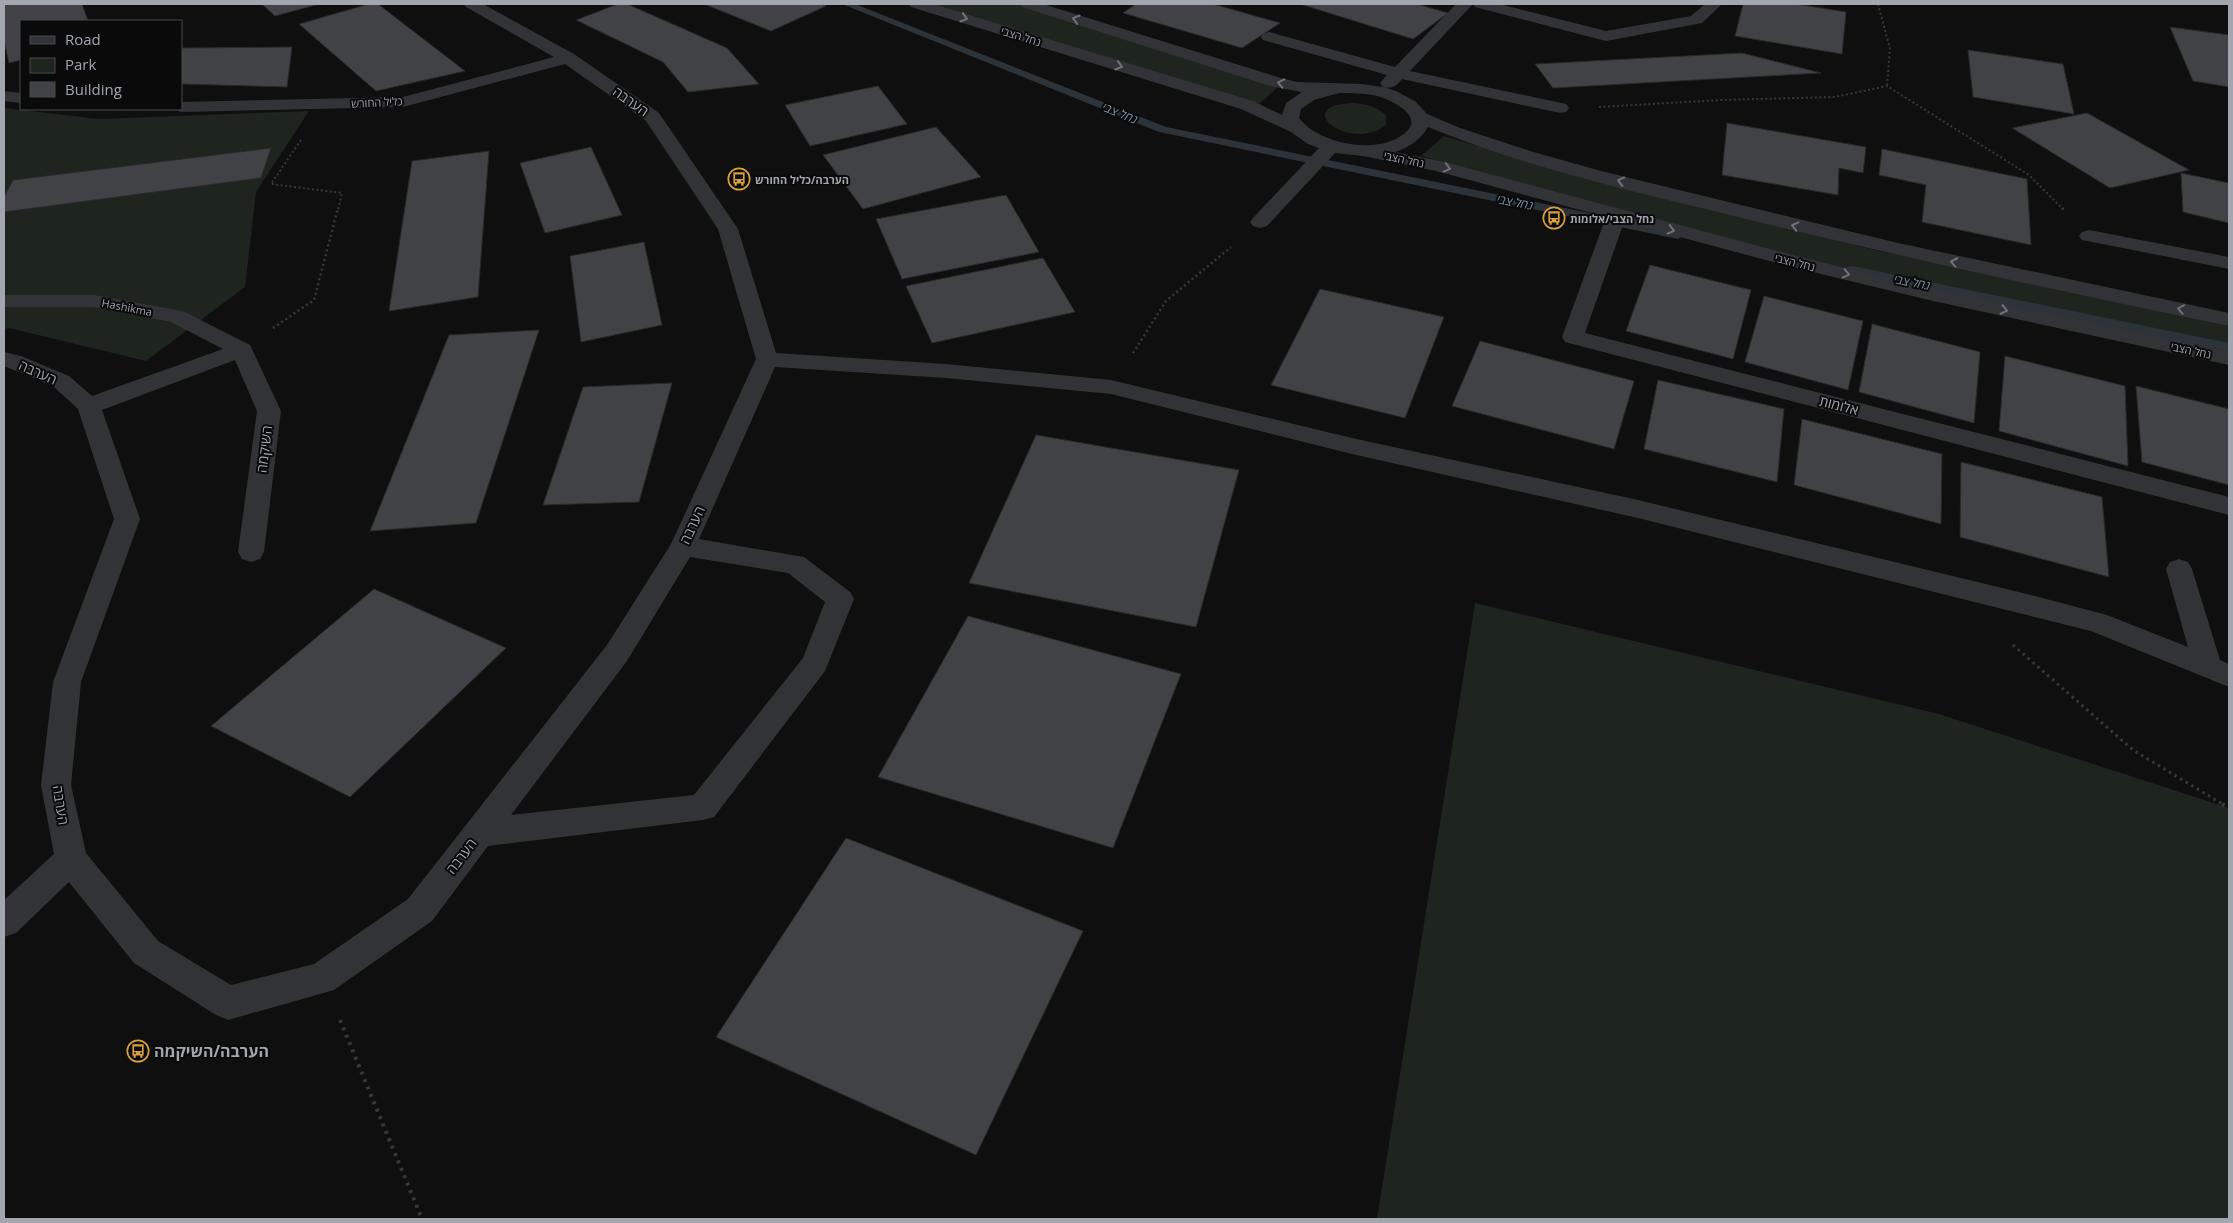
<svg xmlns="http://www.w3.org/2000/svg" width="2233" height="1223" viewBox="0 0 2233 1223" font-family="'Open Sans','Noto Sans Hebrew',sans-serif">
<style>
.green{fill:#1e241e}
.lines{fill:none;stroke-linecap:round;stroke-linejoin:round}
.stream{fill:#2c3339;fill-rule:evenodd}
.building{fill:#414245;stroke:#29292c}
.path-far3{stroke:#37383b;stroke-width:2;stroke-dasharray:2 2.5;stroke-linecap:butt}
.path-far2{stroke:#37383b;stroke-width:2.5;stroke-dasharray:2 3;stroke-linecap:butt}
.path-far1{stroke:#37383b;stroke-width:3;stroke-dasharray:2.5 4;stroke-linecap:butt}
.path{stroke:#37383b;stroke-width:4;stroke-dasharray:3 5;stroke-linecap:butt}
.minor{fill:#323336;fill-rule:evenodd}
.oneway{stroke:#707279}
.labels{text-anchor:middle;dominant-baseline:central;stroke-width:4;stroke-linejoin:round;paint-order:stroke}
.far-street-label{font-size:11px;fill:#a2a6af;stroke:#0a0a0b}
.far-poi-label{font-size:11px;font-weight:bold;fill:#a2a6af;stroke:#0a0a0b;text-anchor:start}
.far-water-label{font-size:12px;font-style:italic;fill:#7c94a7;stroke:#0a0a0b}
.street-label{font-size:14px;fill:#a2a6af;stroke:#0a0a0b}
.near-poi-label{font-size:16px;font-weight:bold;fill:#a2a6af;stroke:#0a0a0b;text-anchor:start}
</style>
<rect width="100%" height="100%" fill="#0f0f10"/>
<!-- green -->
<path class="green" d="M 925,4 L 1017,4 L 1278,87 L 1257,106 Z
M 1355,103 C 1367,104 1377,107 1386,115 L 1386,125 C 1349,154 1288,104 1355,103 Z
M 4,108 L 99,119 L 309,111 L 256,192 L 245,287 L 146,361 L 9,328 L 4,329 Z
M 1444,136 L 1614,185 L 1879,251 L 2229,323 L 2229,353 L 1977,300 L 1789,256 L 1421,156 Z
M 1475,603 L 1939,714 L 2229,808 L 2229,1219 L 1377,1219 Z"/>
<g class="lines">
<!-- stream -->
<path class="stream" d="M 842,4 L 855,4 L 1166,127 L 1678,231 L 1684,235 L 1678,239 L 1159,132 Z
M 1852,266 L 2229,343 L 2229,351 L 1847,273 L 1845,270 L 1847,267 Z"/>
</g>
<!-- building -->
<path class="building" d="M 4,4 L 82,4 L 88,21 L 21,21 L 21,60 L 9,63 L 4,41 Z
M 262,4 L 319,4 L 275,16 Z
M 369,4 L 378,4 L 465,71 L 376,91 L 299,24 Z
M 618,4 L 627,4 L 727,48 L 759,84 L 688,92 L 663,62 L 576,20 Z
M 704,4 L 821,4 L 826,6 L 771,31 Z
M 1136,4 L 1213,4 L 1280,23 L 1242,48 L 1123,13 Z
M 1305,4 L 1417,4 L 1448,13 L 1413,39 L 1303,5 Z
M 1743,4 L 1796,4 L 1846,12 L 1842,54 L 1735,36 Z
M 2170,27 L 2229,35 L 2229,87 L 2193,81 Z
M 292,47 L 287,87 L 181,84 L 181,48 Z
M 1968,50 L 2063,64 L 2074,114 L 1973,97 Z
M 1742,53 L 1821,73 L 1553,88 L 1535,64 Z
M 878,86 L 907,124 L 810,146 L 785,105 Z
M 2087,113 L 2189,170 L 2110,188 L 2012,128 Z
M 1727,123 L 1866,147 L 1863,173 L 1839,168 L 1838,195 L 1722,175 Z
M 936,127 L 981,177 L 863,209 L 823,155 Z
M 591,147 L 622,215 L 545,233 L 520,163 Z
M 271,148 L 261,178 L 4,212 L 4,197 L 13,180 Z
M 1882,149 L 2027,179 L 2031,245 L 1922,222 L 1926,185 L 1879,175 Z
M 489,151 L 478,297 L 389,311 L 412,161 Z
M 2181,173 L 2229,183 L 2229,223 L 2183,212 Z
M 1006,195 L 1039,252 L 902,279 L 876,219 Z
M 644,242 L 662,325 L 581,342 L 570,256 Z
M 1043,258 L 1075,312 L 932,343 L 906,286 Z
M 1650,265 L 1751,290 L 1733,359 L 1626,331 Z
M 1320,289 L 1444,317 L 1405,418 L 1271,385 Z
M 1764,296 L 1863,321 L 1848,390 L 1745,362 Z
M 1872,324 L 1980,352 L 1974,423 L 1859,392 Z
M 539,330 L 476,523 L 370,531 L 449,335 Z
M 1480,341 L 1634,381 L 1614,449 L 1452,406 Z
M 2005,356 L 2125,386 L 2128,466 L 1999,431 Z
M 1658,380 L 1784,409 L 1777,482 L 1644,449 Z
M 672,383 L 639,502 L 543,505 L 583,387 Z
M 2136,386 L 2229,409 L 2229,485 L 2142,462 Z
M 1802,419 L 1942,454 L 1941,524 L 1794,485 Z
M 1036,435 L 1239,470 L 1196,627 L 969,583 Z
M 1961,462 L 2102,497 L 2109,577 L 1960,537 Z
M 374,589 L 506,648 L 350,797 L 211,726 Z
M 968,616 L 1181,674 L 1113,848 L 878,777 Z
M 846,838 L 1083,931 L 976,1155 L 716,1037 Z"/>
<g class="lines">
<!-- path-far3 -->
<path class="path-far3" d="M 1878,4 L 1890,49 L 1887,86
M 1599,107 L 1720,100 L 1835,97 L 1887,86 L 2029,175 L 2064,210
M 301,140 L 271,184 L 342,193 L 338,210"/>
<!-- path-far2 -->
<path class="path-far2" d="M 2062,208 L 2064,210
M 273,328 L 314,300 L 338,208
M 1133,353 L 1166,301 L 1231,247"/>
<!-- path-far1 -->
<path class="path-far1" d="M 2013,645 L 2133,750 L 2224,805"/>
<!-- path -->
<path class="path" d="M 2222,804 L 2229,808
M 340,1020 L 422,1219"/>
<!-- minor -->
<path class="minor" d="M 464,4 L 483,4 L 574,54 L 659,113 L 738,229 L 776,353 L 946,364 L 1111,380 L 1352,438 L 1638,500 L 2027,594 L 2107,615 L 2188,647 L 2166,569 L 2170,562 L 2179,559 L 2188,562 L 2192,569 L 2220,660 L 2229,664 L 2229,687 L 2091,631 L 1638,518 L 1352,454 L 1111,394 L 946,378 L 775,367 L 699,539 L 804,557 L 850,592 L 854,599 L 825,671 L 714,817 L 703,820 L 488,846 L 432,921 L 334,990 L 228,1020 L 216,1015 L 134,963 L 69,882 L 16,933 L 4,937 L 4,900 L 54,854 L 41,785 L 53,682 L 114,519 L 78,409 L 53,386 L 4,366 L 4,352 L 21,356 L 69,376 L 92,396 L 223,349 L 171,322 L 94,307 L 4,307 L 4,295 L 94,295 L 177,310 L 185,312 L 250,345 L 281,411 L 264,552 L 260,559 L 251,562 L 242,559 L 238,552 L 257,411 L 235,360 L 102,410 L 140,519 L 81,682 L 71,785 L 86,853 L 158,941 L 231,985 L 314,964 L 408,899 L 607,645 L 671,544 L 756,359 L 718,229 L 646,121 L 565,64 L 403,107 L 181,112 L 173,109 L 181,109 L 181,102 L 403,97 L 554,57 L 466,7 ZM 690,557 L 788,573 L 825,602 L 803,658 L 694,795 L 511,815 L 627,661 Z
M 909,4 L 933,4 L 1253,101 L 1282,115 L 1286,103 L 1302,92 L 1270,86 L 1022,7 L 1020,4 L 1043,4 L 1281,78 L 1297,82 L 1361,84 L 1383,87 L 1396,91 L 1416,102 L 1427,114 L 1460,128 L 1530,151 L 1601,171 L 1898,243 L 2229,313 L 2229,326 C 2060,291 1890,255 1722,213 C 1623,189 1523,166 1428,127 C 1420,140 1410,147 1395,152 L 1445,162 L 1800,257 L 1933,289 L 2229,351 L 2229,365 L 1933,301 L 1788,266 L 1624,222 L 1585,333 L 2229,497 L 2229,515 L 1565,342 L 1562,337 L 1606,217 L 1436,171 L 1363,156 L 1335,153 L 1267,226 L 1260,228 L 1253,226 L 1250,222 L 1253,218 L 1319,148 L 1308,144 L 1291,132 L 1241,109 L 911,7 ZM 1339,93 C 1351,93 1365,93 1377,96 C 1389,99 1422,114 1408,130 C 1384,157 1319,145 1299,118 L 1301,109 L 1314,100 Z
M 1456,4 L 1473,4 L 1410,71 L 1566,104 L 1569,108 L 1566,112 L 1560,113 L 1402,79 C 1396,86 1393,89 1383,87 L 1380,83 L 1387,75 L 1263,40 L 1261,37 L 1263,34 L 1269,32 L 1395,67 Z
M 1473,4 L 1499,4 L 1606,31 L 1691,16 L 1705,4 L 1722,4 L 1702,23 L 1606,41 L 1475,7 Z
M 4,91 L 21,93 L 21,103 L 4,101 Z
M 2089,230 L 2229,257 L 2229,269 L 2082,240 L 2079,236 L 2082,232 Z"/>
</g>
<!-- one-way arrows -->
<defs><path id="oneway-chevron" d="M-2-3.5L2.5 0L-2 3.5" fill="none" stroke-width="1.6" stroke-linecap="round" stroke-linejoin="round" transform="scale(1.25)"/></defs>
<g class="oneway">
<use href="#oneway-chevron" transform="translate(964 18) rotate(17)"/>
<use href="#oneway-chevron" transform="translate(1076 19) rotate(-163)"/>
<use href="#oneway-chevron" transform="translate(1119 66) rotate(17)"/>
<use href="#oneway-chevron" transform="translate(1281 83) rotate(-167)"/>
<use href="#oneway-chevron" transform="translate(1447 168) rotate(15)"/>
<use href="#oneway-chevron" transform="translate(1621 181) rotate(-165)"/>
<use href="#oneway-chevron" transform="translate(1795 226) rotate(-166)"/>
<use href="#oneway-chevron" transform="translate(1671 230) rotate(15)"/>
<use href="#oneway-chevron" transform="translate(1954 262) rotate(-168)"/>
<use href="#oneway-chevron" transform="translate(1846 274) rotate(13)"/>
<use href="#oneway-chevron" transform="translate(2181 309) rotate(-169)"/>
<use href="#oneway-chevron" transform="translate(2004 310) rotate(12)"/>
</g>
<!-- icons -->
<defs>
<g id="bus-ring" transform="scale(1.125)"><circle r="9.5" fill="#0a0a0b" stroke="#d8a03e" stroke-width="1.5"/><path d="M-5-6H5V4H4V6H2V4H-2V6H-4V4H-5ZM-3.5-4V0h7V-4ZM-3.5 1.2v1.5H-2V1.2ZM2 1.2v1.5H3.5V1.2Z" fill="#d8a03e"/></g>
</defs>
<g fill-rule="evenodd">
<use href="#bus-ring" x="739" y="179"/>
<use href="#bus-ring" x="1554" y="218"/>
<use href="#bus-ring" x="138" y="1051"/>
</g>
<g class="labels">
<!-- far-street labels -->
<g class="far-street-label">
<text transform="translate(1021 36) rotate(17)">נחל הצבי</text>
<text transform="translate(377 102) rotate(-3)">כליל החורש</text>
<text transform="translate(1404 159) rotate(12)">נחל הצבי</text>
<text transform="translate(1795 262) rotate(14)">נחל הצבי</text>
<text transform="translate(127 307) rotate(11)">Hashikma</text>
<text transform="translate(2191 350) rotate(12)">נחל הצבי</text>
</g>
<!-- far-poi labels -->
<g class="far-poi-label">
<text x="755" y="179">הערבה/כליל החורש</text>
<text x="1570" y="218">נחל הצבי/אלומות</text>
</g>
<!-- far-water labels -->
<g class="far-water-label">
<text transform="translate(1120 113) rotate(22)">נחל צבי</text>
<text transform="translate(1515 202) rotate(11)">נחל צבי</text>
<text transform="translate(1912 282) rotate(11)">נחל צבי</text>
</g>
<!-- street labels -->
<g class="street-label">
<text transform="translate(631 101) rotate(35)">הערבה</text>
<text transform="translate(38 372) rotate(24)">הערבה</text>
<text transform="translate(1839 405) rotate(14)">אלומות</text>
<text transform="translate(264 449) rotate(-83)">השיקמה</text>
<text transform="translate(692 525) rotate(-65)">הערבה</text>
<text transform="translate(61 805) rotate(81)">הערבה</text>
<text transform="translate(461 856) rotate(-53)">הערבה</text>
</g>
<!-- near-poi labels -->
<g class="near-poi-label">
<text x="154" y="1051">הערבה/השיקמה</text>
</g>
</g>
<!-- border -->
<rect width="2233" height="1223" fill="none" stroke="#a2a6af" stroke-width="10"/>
<!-- legend -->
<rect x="20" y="20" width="162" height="90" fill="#0a0a0b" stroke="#47484d"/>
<rect x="30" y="36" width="25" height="8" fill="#323336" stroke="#47484d"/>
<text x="65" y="45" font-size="15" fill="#a2a6af">Road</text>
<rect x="30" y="58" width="25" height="15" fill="#1e241e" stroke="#47484d"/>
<text x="65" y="70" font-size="15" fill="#a2a6af">Park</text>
<rect x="30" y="82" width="25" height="15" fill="#414245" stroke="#47484d"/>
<text x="65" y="95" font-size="15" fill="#a2a6af">Building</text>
</svg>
